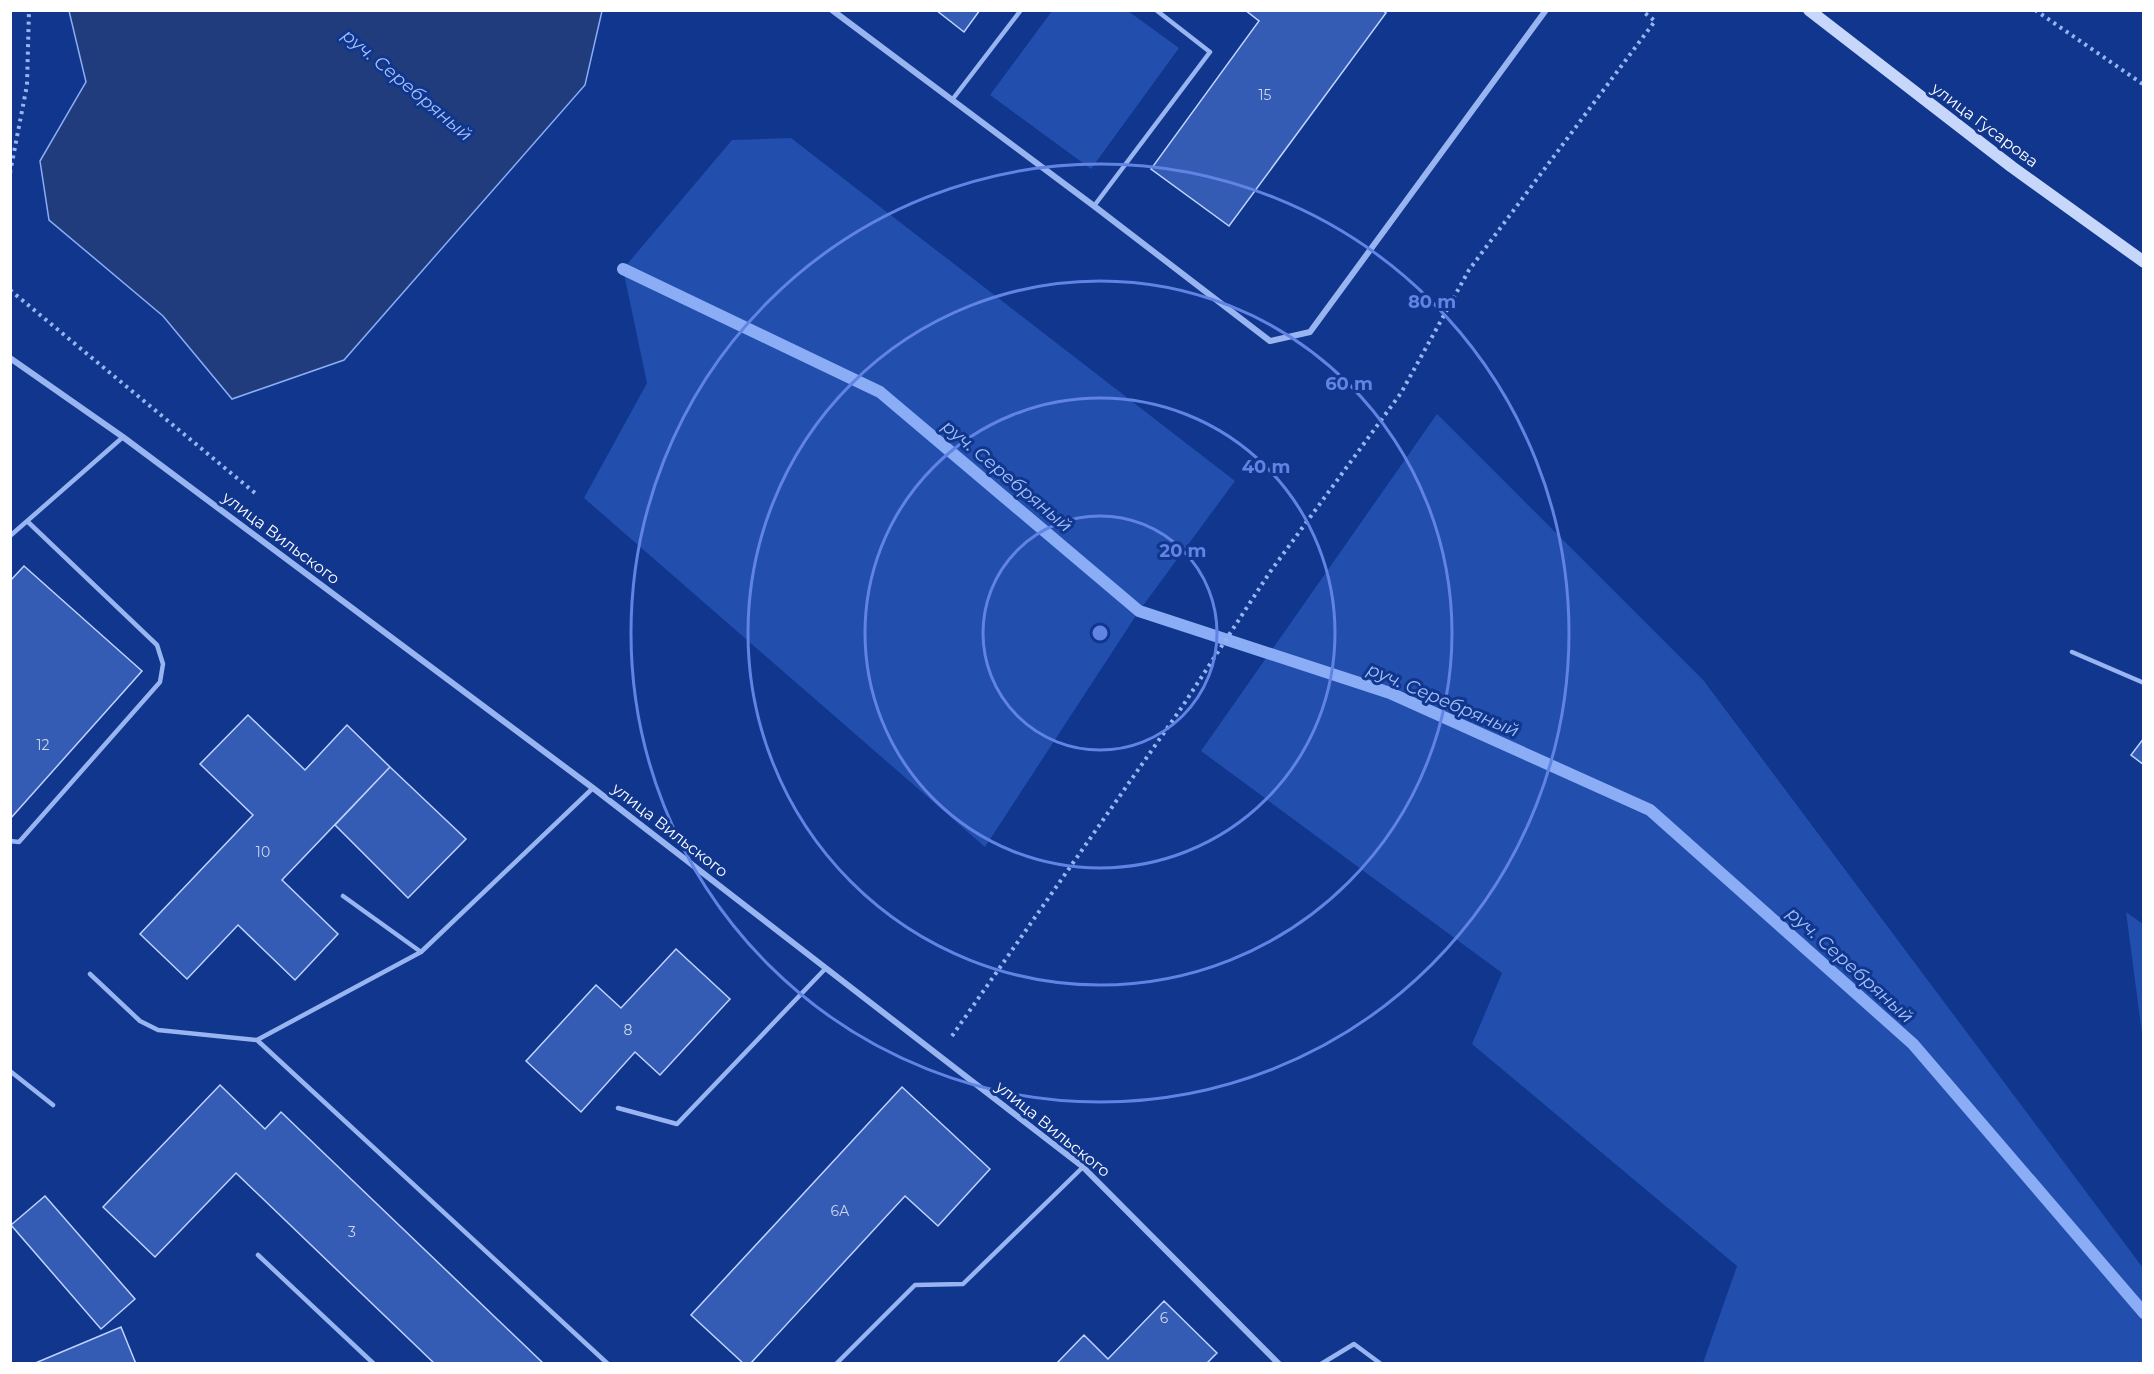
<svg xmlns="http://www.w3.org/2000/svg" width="2154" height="1374" viewBox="0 0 2154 1374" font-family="Montserrat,sans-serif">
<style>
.green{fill:#224ead}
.water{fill:#203c7d;stroke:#8aadf6;stroke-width:1.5}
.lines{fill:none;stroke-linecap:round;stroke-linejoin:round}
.stream{stroke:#8aadf6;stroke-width:12}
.building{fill:#345cb5;stroke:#c0d3fd;stroke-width:1.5}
.path{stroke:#98b5f2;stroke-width:4;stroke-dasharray:3 4.5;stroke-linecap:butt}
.lane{stroke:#98b5f2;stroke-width:4.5}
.street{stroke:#98b5f2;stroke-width:6}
.secondary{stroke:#c7d7fc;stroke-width:12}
.ring{fill:none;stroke:#6183e4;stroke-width:3}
.labels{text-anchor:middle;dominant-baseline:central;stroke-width:6;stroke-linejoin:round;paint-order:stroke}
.number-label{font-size:14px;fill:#ccd6ec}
.street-label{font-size:16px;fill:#fff;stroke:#10368d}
.water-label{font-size:18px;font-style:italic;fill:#a4c0fa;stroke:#10368d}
.centre{fill:#6183e4;stroke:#10368d;stroke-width:3}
.ring-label{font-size:18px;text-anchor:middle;font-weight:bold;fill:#6183e4;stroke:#10368d;stroke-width:6;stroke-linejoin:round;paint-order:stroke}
</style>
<rect width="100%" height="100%" fill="#10368d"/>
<!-- green -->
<path class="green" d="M 1052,11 L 1128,11 L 1179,48 L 1091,169 L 990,95 Z
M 791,138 L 1235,481 L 1139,611 L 985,847 L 584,498 L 647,383 L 623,269 L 732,140 Z
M 1437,414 L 1704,681 L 2143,1268 L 2143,1363 L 1703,1363 L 1737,1266 L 1472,1044 L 1502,973 L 1201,751 Z
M 2126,912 L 2143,924 L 2143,1041 Z"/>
<!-- water -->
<path class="water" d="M 69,11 L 69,10 L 602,11 L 585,85 L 344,360 L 232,399 L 163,316 L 49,220 L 40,161 L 86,82 Z"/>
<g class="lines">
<!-- stream -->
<path class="stream" d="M 623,269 L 880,392 L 1139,611 L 1390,693 L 1650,810 L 1913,1044 L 2144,1313"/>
</g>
<!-- building -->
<path class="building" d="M 936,10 L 980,10 L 964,32 Z
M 1245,10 L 1382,10 L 1386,13 L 1229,226 L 1151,169 L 1259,21 Z
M 24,566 L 142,671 L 10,819 L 10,581 Z
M 248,715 L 305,770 L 347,725 L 390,767 L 282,880 L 338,934 L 295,980 L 238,925 L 187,979 L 140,934 L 253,815 L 200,764 Z
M 2144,738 L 2144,765 L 2131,755 Z
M 390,767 L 466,839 L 408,898 L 335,825 Z
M 676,949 L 730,999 L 660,1075 L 635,1052 L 581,1112 L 526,1061 L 596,985 L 621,1008 Z
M 220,1085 L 265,1129 L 281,1112 L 544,1364 L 435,1364 L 236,1173 L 155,1257 L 103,1207 Z
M 902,1087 L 990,1169 L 938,1226 L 905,1196 L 750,1364 L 744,1364 L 691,1315 Z
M 45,1196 L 135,1299 L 101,1329 L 11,1225 Z
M 1164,1301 L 1217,1353 L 1206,1364 L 1056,1364 L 1084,1335 L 1108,1359 Z
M 121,1327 L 136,1364 L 33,1364 Z"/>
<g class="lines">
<!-- path -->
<path class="path" d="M 2035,10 L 2144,85
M 10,173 L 27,85 L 29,10
M 10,290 L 255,493
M 952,1036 L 1182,707 L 1270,572 L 1401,393 L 1469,270 L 1655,21 L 1641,10"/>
<!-- lane -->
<path class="lane" d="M 952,100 L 1021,10
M 1094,206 L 1210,52 L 1156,10
M 10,536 L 123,437
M 2072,652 L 2144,683
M 10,841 L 19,842 L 160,682 L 163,664 L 157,645 L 27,521
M 343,896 L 421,952 L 593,788
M 421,952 L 257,1040 L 608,1364
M 90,974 L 140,1021 L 158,1030 L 257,1040
M 10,1071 L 53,1105
M 618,1108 L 677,1124 L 825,969
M 258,1255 L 374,1364
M 836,1364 L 915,1285 L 963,1284 L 1083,1167
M 1321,1364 L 1354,1344 L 1381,1364"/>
<!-- street -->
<path class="street" d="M 832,10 L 1094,206 L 1270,341 L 1310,332 L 1546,10
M 10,358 L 123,437 L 593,788 L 1083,1167 L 1279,1364"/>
<!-- secondary -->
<path class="secondary" d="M 1809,10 L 2012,167 L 2144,262"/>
</g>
<!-- distance rings -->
<g class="ring">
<circle cx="1100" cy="633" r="117"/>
<circle cx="1100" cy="633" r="235"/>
<circle cx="1100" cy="633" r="352"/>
<circle cx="1100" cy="633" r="469"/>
</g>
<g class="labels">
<!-- number labels -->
<g class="number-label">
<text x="1265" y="95">15</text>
<text x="43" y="745">12</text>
<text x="263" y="852">10</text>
<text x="628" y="1030">8</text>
<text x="840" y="1211">6А</text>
<text x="352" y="1232">3</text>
<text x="1164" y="1318">6</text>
</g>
<!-- street labels -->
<g class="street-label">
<text transform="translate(1985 125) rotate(37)">улица Гусарова</text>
<text transform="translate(281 538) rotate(37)">улица Вильского</text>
<text transform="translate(670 830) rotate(38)">улица Вильского</text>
<text transform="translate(1053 1129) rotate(39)">улица Вильского</text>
</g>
<!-- water labels -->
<g class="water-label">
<text transform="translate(407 85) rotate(40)">руч. Серебряный</text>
<text transform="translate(1007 476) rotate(40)">руч. Серебряный</text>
<text transform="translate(1443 700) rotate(23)">руч. Серебряный</text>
<text transform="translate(1850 965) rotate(42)">руч. Серебряный</text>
</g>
</g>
<circle cx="1100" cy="633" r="9" class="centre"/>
<g class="ring-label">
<text x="1432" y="308">80 m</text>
<text x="1349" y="390">60 m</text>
<text x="1266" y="473">40 m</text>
<text x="1183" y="557">20 m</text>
</g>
<!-- border -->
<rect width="2154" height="1374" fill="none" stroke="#ffffff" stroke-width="24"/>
</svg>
